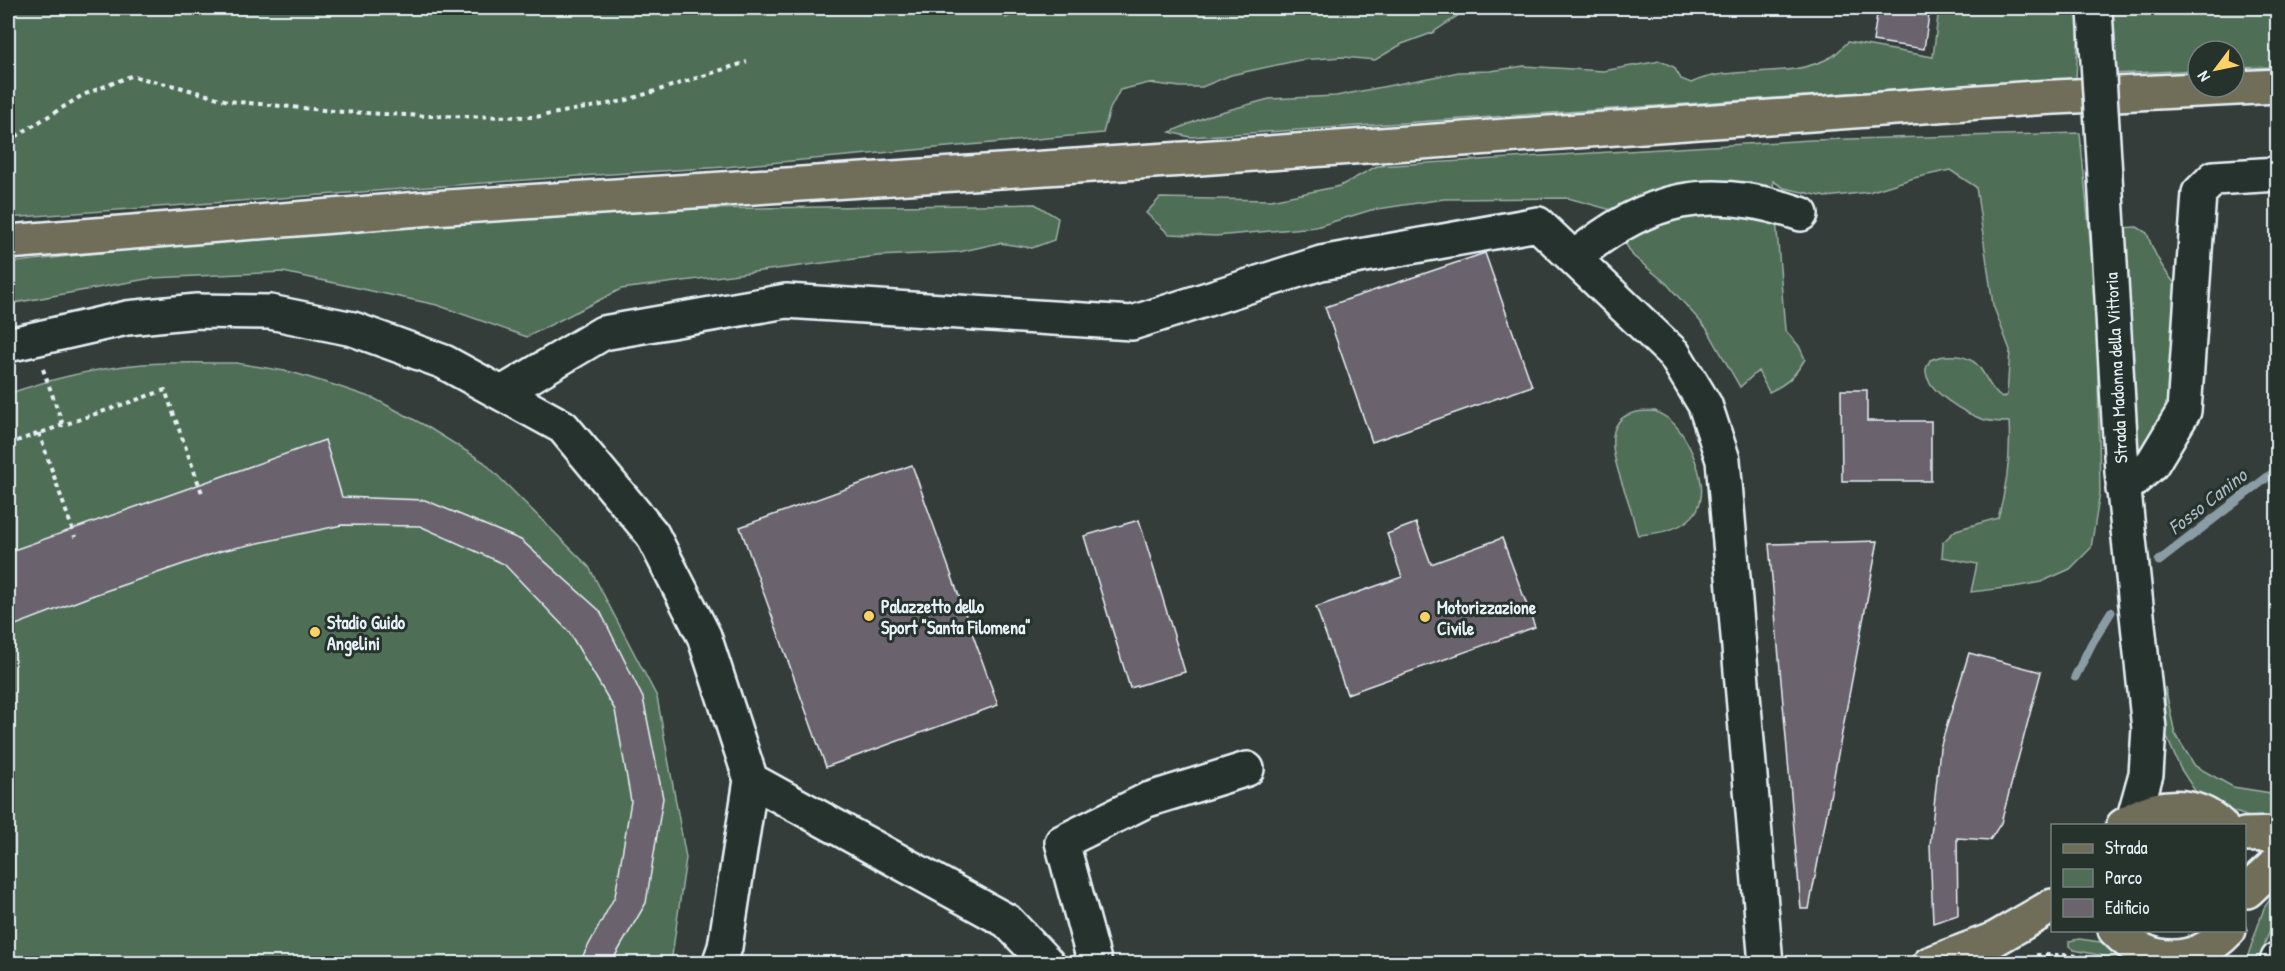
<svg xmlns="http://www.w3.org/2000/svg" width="2285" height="971" viewBox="0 0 2285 971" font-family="'Patrick Hand',sans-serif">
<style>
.green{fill:#506e56;stroke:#9cb0a7;stroke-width:1.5}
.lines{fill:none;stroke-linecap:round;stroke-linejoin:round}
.stream{stroke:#8a9da6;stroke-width:9}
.building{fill:#6b646d;stroke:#e8f1f8;stroke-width:1.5}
.minor-casing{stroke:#e8f1f8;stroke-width:38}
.major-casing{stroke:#e8f1f8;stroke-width:38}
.highway-casing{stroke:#e8f1f8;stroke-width:38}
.path{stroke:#e8f1f8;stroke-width:4;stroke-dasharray:4.5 4.5;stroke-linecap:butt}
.minor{stroke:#26332d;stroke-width:33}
.major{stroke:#706e59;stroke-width:33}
.highway{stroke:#706e59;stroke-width:33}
.minor-bridge-casing{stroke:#e8f1f8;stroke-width:38;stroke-linecap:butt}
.minor-bridge{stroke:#26332d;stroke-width:33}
.poi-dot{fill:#ffd166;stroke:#26332d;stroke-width:2}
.labels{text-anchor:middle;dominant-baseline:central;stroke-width:6;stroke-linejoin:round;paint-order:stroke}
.street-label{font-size:18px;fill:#e8f1f8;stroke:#26332d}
.poi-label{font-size:18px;font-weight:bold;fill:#e8f1f8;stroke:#26332d;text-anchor:start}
.water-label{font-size:20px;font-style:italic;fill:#aab9c2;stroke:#26332d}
</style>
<rect width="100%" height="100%" fill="#343d3a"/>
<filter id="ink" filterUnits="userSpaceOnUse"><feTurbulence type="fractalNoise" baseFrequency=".0167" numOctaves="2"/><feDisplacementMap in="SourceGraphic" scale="12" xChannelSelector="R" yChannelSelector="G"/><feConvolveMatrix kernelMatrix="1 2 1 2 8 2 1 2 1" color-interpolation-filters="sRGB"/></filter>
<g filter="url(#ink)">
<!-- green -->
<path class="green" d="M 8,8 L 1003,8 L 1006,18 L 1026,8 L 1469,8 L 1432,33 L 1402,44 L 1375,60 L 1343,57 L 1300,60 L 1231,75 L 1202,87 L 1180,87 L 1149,83 L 1120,90 L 1110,109 L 1103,133 L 725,167 L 579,176 L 8,218 Z
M 1939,8 L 2080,8 L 2076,78 L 1190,137 L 1170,132 L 1210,115 L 1269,99 L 1336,96 L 1459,72 L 1490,71 L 1524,66 L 1603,71 L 1660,61 L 1674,67 L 1681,79 L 1691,83 C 1735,63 1788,81 1831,57 C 1837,54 1842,47 1848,42 L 1933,57 Z
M 2110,8 L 2277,8 L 2277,67 L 2234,68 L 2234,51 L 2198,51 L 2198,70 L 2112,74 Z
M 2080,133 L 2097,313 L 2100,492 L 2091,548 L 2070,569 L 2041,582 L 2014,587 L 1971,592 L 1977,564 L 1942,557 L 1943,542 L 1956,530 L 1998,518 C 2007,486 2011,455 2009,422 C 2001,422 1993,422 1985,420 C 1968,415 1924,391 1926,369 C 1927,366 1929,363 1930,360 C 1939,356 1948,355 1958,356 C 1987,360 1982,384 2002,398 L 2007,395 L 2010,350 L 1993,305 L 1976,187 L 1950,170 L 1914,178 L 1869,192 L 1826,197 L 1784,188 L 1773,181 L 1785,330 L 1799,346 L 1805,359 C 1795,376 1787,384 1769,392 L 1758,371 L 1740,387 L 1707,329 L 1666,283 L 1633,256 L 1621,236 L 1619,212 L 1568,198 L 1444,199 L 1371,210 L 1316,227 L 1216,236 L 1169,234 L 1146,213 L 1160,198 L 1271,200 L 1340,186 L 1377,166 L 1811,140 Z
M 1035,204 L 1058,218 L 1054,240 L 1032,248 L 999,243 L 959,252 L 878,256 L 621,289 L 527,337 L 437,305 L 283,272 L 152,278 L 8,304 L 8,263 C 162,246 316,228 471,218 C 658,207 847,207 1035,204 Z
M 2137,227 L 2147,233 C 2155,258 2167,276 2185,295 L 2174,421 L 2150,451 L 2133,446 L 2119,228 Z
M 236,363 L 291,372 L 334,385 L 375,399 L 426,426 L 484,462 L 589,567 L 657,697 L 686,858 L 671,963 L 8,964 L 8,394 C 50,379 98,368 143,364 C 174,362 206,363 236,363 Z
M 1655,411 C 1660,414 1667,417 1671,421 C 1681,430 1690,447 1695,460 C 1715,512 1688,532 1638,535 C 1634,525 1633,514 1629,504 C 1622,479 1592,420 1637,412 C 1643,411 1649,411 1655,411 Z
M 2165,687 L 2175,734 L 2195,766 L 2233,787 L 2277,794 L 2277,817 L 2249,817 L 2215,805 L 2197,794 L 2180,768 L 2166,735 Z
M 2277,889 L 2277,912 L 2265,943 L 2262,963 L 2245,964 L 2264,908 Z
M 2079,939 L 2101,942 L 2132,963 L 2123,963 L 2109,957 L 2074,950 L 2069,946 L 2069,941 Z"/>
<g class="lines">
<!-- stream -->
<path class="stream" d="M 2159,561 L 2278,469
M 2075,677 L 2092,643 L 2111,612"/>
</g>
<!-- building -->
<path class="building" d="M 1878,8 L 1930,8 L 1924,49 L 1873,41 Z
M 1485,253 L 1532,386 L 1372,442 L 1325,307 Z
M 1841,390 L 1867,390 L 1867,421 L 1931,421 L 1931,481 L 1842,481 Z
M 325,440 L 342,497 L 425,500 L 521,540 L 600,611 L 643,698 L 663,798 L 646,903 L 611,963 L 579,963 L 615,896 L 631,801 L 615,710 L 569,632 L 504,564 L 420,526 L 342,525 L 221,551 L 94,595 L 8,628 L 8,552 Z
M 912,465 L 998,705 L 826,767 L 740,527 Z
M 1139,520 L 1185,672 L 1130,688 L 1084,536 Z
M 1416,523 L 1431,564 L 1502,538 L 1535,627 L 1347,694 L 1316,607 L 1402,577 L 1387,534 Z
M 1878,541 L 1809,909 L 1801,909 L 1769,544 Z
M 1969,653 L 2041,672 L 2001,823 L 1990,840 L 1957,838 L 1958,915 L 1933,923 L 1930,845 L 1940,748 Z"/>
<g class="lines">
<!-- minor casing -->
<g class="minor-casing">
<path id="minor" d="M 2105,176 L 2122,472 L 2149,729 L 2146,774 L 2134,817
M 1574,258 C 1647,196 1710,183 1801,214
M 8,345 L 127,318 L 197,311 L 270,312 L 353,329 L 444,362 L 563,427 L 652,534 L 704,636 L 751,780 L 725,947 L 719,964
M 502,393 L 603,333 L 786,301 L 1132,323 L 1321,263 L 1538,224 L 1674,354 L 1705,405 L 1723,460 L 1766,964
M 2123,489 L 2152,464 L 2184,411 L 2199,193 L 2214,178 L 2278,174
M 751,780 L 1007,921 L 1048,964
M 1095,964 L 1062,842 L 1147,800 L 1247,769
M 2276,964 L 2278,959"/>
</g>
<!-- major casing -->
<g class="major-casing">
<path id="major" d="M 2123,826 C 2152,804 2193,799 2221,826
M 2244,835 L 2278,834
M 2247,891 L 2278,862
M 2115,930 C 2149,966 2195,966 2229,930
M 1929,964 L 1995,939 L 2052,906"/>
</g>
<!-- highway casing -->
<g class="highway-casing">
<path id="highway" d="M 8,242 L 432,208 L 1199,158 L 2035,98 L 2278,86"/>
</g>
<!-- path -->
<path class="path" d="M 8,141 L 83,95 L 131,76 L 179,87 L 228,101 L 344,112 L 427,116 L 535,117 L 624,101 L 747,62
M 43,369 L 63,425
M 8,428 L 13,442
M 39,433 L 75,537
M 8,444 L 165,390 L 202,493
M 2036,955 L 2072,955 L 2097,960"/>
<!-- minor -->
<use href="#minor" class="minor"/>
<!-- major -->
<use href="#major" class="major"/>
<!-- highway -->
<use href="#highway" class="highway"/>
<!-- minor-bridge casing -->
<g class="minor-bridge-casing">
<path id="minor-bridge" d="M 2095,11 L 2105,176"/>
</g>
<!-- minor-bridge -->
<use href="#minor-bridge" class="minor-bridge"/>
</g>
</g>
<!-- markers -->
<g class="poi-dot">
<circle cx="869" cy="616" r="6"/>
<circle cx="1425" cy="617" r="6"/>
<circle cx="315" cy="632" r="6"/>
</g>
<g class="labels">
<!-- street labels -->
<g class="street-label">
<text transform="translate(2116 368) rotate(-93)">Strada Madonna della Vittoria</text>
</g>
<!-- poi labels -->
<g class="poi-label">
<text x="881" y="606">Palazzetto dello<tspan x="881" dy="21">Sport "Santa Filomena"</tspan></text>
<text x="1437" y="607">Motorizzazione<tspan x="1437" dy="21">Civile</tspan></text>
<text x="327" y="622">Stadio Guido<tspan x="327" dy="21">Angelini</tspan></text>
</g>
<!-- water labels -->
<g class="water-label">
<text transform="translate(2207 501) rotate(-38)">Fosso Canino</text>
</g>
</g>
<!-- margin -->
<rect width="2285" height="971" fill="none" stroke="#26332d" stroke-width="30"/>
<rect x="15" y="15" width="2255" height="941" fill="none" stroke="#e8f1f8" stroke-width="2" filter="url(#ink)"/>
<!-- legend -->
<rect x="2051" y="824" width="195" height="108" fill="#26332d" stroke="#747f7e" stroke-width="1.5"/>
<rect x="2063" y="844" width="30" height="9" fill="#706e59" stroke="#747f7e" stroke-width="1.5"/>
<text x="2105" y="854" font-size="18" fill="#e8f1f8">Strada</text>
<rect x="2063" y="869" width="30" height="18" fill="#506e56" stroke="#747f7e" stroke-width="1.5"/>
<text x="2105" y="884" font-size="18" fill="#e8f1f8">Parco</text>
<rect x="2063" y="899" width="30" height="18" fill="#6b646d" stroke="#747f7e" stroke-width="1.5"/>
<text x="2105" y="914" font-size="18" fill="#e8f1f8">Edificio</text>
<!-- north arrow -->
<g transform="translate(2216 69) rotate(238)"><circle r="28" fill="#26332d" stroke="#747f7e" stroke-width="1.5"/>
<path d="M0-4.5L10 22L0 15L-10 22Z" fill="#ffd166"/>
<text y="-9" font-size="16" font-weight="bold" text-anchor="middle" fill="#e8f1f8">N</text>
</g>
</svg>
